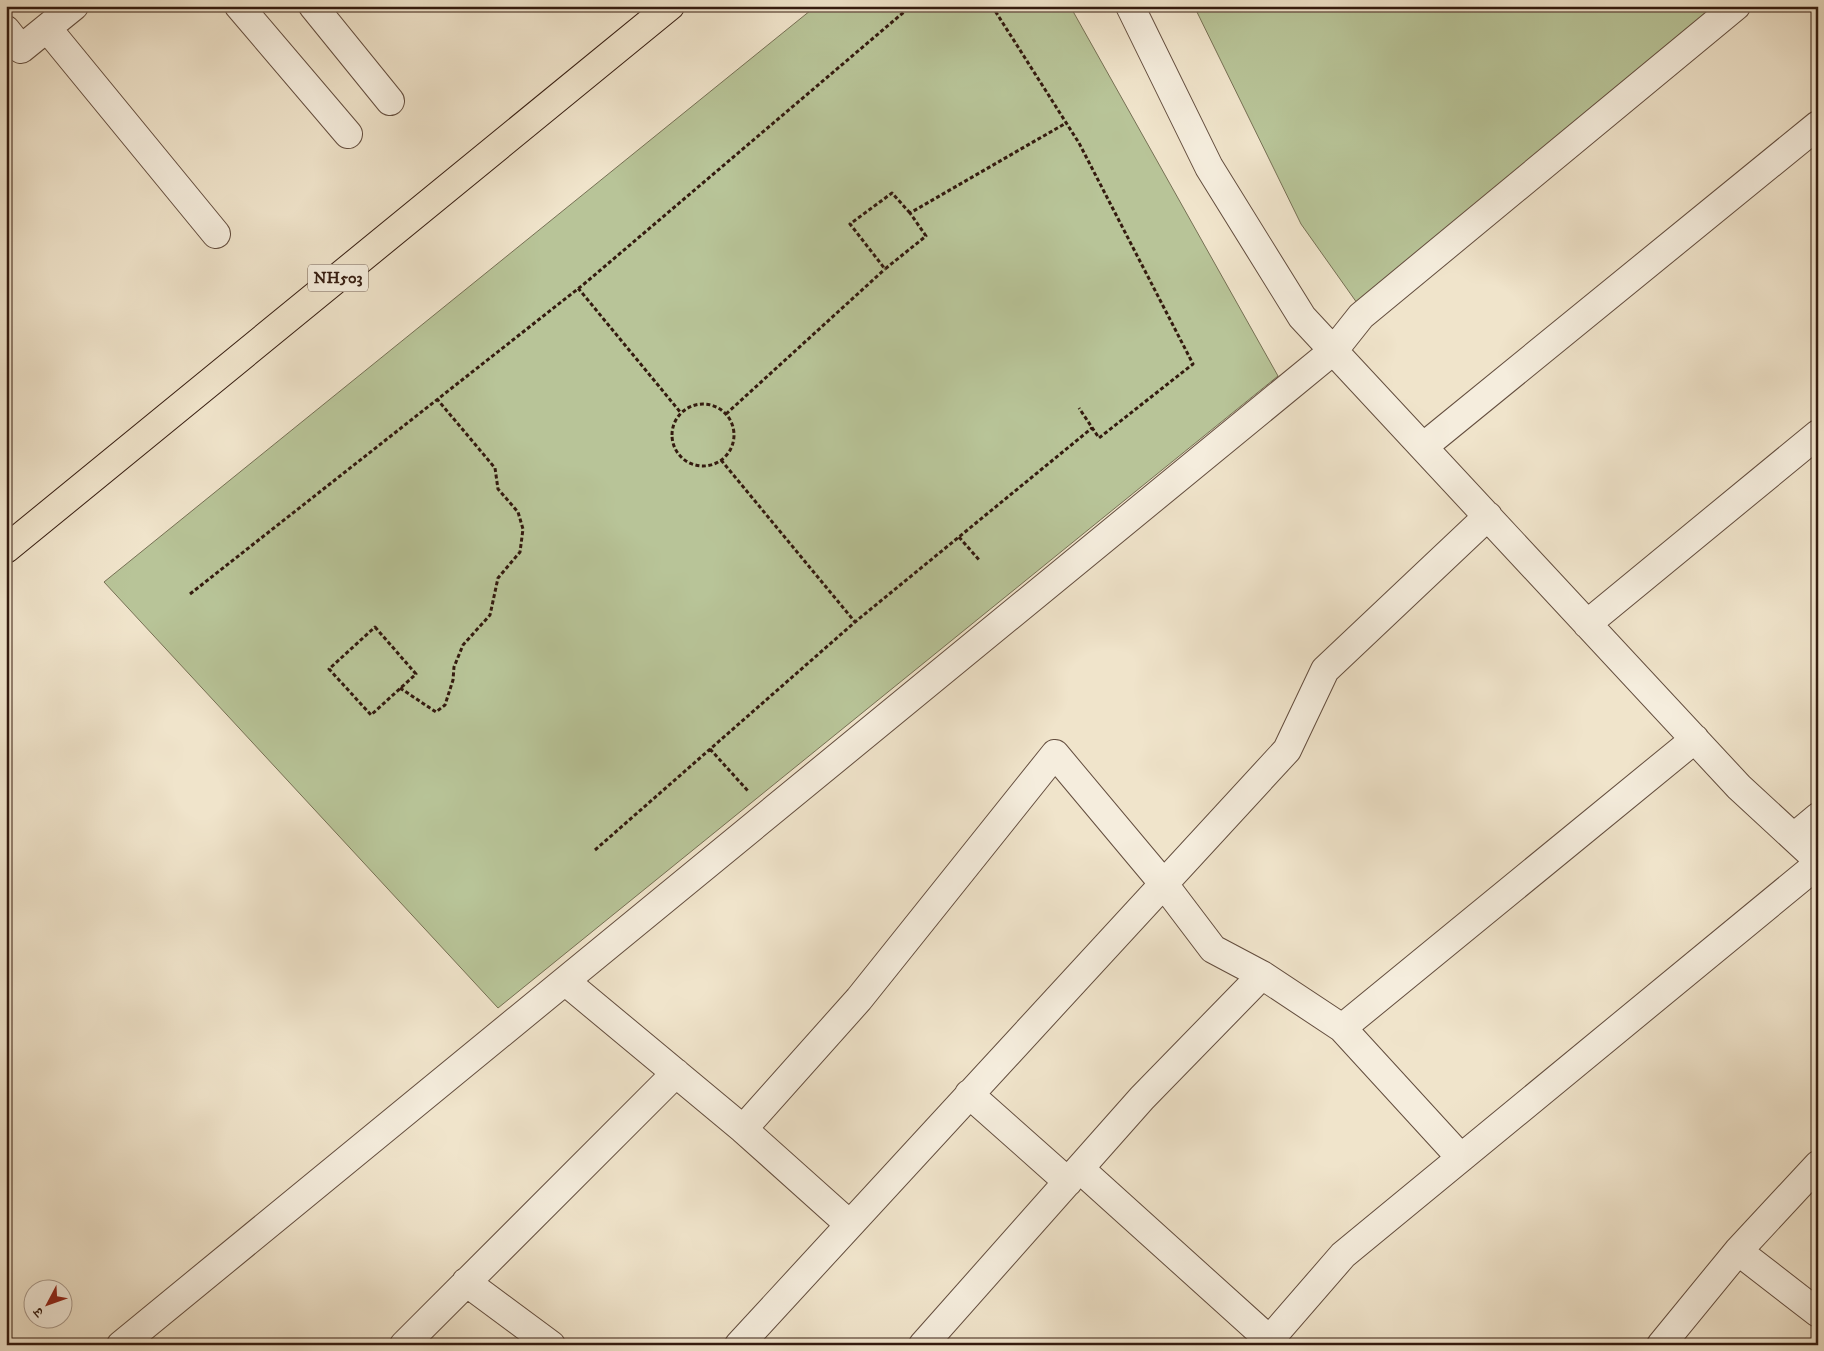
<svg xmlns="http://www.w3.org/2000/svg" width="1824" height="1351" viewBox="0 0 1824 1351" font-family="'IM FELL DW Pica','Noto Serif Devanagari',serif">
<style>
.green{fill:#b8c498;stroke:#767054}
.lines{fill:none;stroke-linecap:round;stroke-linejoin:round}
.minor-casing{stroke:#634d3e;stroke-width:30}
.highway-casing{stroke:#341b0f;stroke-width:30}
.path{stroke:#341b0f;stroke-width:3;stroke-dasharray:4 2.5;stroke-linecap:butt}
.minor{stroke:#f5eddd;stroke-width:28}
.highway{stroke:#f0e4cb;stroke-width:28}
.labels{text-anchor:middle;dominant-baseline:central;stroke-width:5;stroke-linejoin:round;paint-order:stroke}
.shield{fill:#f5eddd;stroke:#6e5a4d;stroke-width:1}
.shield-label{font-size:16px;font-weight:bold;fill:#341b0f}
</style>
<rect width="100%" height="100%" fill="#f0e4cb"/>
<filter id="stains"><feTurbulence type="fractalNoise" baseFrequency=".004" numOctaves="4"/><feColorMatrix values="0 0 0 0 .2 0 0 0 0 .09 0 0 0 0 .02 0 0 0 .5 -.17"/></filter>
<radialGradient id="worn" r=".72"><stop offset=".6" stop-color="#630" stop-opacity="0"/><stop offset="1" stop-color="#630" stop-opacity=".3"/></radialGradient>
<!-- green -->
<path class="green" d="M 816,6 L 1070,6 L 1278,376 L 498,1008 L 104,582 Z
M 1194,6 L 1746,6 L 1362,310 L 1301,224 Z"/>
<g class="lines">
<!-- minor casing -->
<g class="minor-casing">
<path id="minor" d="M 239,6 L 348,134
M 313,6 L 390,101
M 1130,6 L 1209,167 L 1302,317 L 1739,787 L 1818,860
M 47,28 L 216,234
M 6,30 L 21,49 L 74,6
M 1423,447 L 1818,125
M 1587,624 L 1818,434
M 1794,837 L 1818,817
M 565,981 L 743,1129 L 849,1224
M 1342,1028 L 1695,739
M 969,1094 L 1068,1182
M 743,1129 L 859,999 L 1055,754 L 1163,883 L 1213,949 L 1262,975 L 1342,1028 L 1461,1158
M 1080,1169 L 1275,1345
M 1738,1251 L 1818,1313
M 466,1282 L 551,1345
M 121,1345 L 1334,350 L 1361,316 L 1736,6
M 404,1345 L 676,1073
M 739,1345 L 1287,750 L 1325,670 L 1488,516
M 923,1345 L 1142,1098 L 1262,975
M 1265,1345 L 1343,1255 L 1818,864
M 1661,1345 L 1738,1251 L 1818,1165"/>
</g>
<!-- highway casing -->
<g class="highway-casing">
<path id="highway" d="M 6,549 L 670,6"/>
</g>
<!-- path -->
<path class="path" d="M 992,6 L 1079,143 L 1193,364 L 1099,438 L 1079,408
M 910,213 L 892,193 L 850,224 L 885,269 L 926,236 L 910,213 L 1066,123
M 578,288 L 681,413
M672 435a31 31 0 1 1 62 0a31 31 0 1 1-62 0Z
M 726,414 L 885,269
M 721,460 L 855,622
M 959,537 L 980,561
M 190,594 L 584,284 L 911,6
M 375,627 L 416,674 L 371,715 L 329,669 Z
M 400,688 L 436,712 L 445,705 L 453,680 L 454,667 L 463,645 L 490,615 L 498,578 L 520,552 L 523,529 L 518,512 L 498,489 L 495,468 L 437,399
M 710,749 L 748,791
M 595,850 L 855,622 L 1092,428"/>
<!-- minor -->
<use href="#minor" class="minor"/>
<!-- highway -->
<use href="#highway" class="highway"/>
</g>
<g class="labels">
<!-- shield labels -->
<rect class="shield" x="308" y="264.5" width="60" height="27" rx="4"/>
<g class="shield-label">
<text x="338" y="278">NH503</text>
</g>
</g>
<!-- margin -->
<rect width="1824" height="1351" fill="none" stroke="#f0e4cb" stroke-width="25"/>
<rect x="8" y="8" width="1809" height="1336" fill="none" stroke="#341b0f" stroke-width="2.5"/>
<rect x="12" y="12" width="1799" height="1326" fill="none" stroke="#341b0f"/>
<!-- north arrow -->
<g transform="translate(48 1304) rotate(229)"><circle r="24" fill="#f5eddd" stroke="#a8998b"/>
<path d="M0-4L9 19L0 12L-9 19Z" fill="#8f2418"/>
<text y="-8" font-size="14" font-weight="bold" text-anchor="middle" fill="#341b0f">उ</text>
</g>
<rect width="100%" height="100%" filter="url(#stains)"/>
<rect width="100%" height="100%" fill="url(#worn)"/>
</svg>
